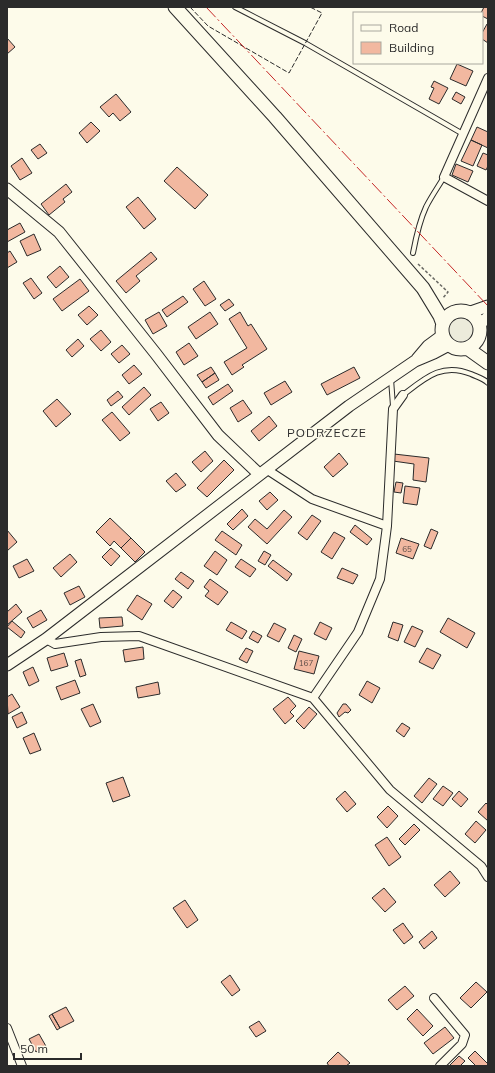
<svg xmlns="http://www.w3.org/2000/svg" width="495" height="1073" viewBox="0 0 495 1073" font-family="Mulish,sans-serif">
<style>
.green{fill:#ecebdb;stroke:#74746e}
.building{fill:#f2b8a0;stroke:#2b2b2b}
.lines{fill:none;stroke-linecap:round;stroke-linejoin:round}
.lane-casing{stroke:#2b2b2b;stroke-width:6}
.street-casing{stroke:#2b2b2b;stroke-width:10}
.secondary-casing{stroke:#2b2b2b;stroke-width:13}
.primary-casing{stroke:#2b2b2b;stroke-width:15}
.path{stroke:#6a6964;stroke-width:1.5;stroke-dasharray:3 2;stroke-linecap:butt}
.lane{stroke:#fdfbea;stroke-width:4}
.street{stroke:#fdfbea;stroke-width:8}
.secondary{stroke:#fdfbea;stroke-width:11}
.primary{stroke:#fdfbea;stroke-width:13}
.fence{stroke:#2b2b2b;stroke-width:1;stroke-dasharray:5 2;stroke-linecap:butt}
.power{stroke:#c62828;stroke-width:1;stroke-dasharray:14 3 2 3;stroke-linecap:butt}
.labels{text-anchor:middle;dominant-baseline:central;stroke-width:3;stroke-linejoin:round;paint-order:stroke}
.number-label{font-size:8px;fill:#5d4e48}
.quarter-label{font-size:12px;letter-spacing:1px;fill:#2b2b2b;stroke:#fdfbea}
</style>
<rect width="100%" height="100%" fill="#fdfbea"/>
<!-- green -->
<path class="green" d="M447 330a14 14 0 1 1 28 0a14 14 0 1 1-28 0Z"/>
<!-- building -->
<path class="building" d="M 484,7 L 488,7 L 488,19 L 482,16 L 481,13 Z
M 487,24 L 488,24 L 488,43 L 482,39 L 482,33 Z
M 7,38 L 15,47 L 7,54 Z
M 457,64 L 473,71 L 466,86 L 450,79 Z
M 434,81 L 448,88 L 439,104 L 429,99 L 434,88 L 431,87 Z
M 456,92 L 465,97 L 461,104 L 452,99 Z
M 116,94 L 131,112 L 120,121 L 113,113 L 109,117 L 100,107 Z
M 91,122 L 100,131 L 87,143 L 79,133 Z
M 477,127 L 488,132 L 488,148 L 471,140 Z
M 471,140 L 482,145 L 473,166 L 461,161 Z
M 40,144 L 47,153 L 38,159 L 31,150 Z
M 483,153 L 488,155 L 488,166 L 486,170 L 477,166 Z
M 22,158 L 32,173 L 20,180 L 11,166 Z
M 456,164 L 473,171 L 468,182 L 452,175 Z
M 177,167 L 208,195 L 195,209 L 164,181 Z
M 66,184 L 72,192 L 63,199 L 65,202 L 49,215 L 41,204 Z
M 138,197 L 156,219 L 144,229 L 126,207 Z
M 20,223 L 25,232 L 7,242 L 7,230 Z
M 34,234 L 41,250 L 27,256 L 20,241 Z
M 10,251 L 17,262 L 7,268 L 7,253 Z
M 151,252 L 157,259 L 136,276 L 140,281 L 126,293 L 116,281 Z
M 60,266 L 69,277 L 56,288 L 47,277 Z
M 31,278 L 42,293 L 34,299 L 23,283 Z
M 80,279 L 89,291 L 62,311 L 53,299 Z
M 204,281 L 216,299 L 205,306 L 193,289 Z
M 183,296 L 188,302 L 167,317 L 162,310 Z
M 229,299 L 234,305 L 225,311 L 220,305 Z
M 89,306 L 98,315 L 87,325 L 78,315 Z
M 159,312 L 167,326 L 153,334 L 145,320 Z
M 210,312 L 218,324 L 196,339 L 188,327 Z
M 240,312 L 248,326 L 251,324 L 267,349 L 242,365 L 244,367 L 232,375 L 224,362 L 247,348 L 229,319 Z
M 101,330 L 111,342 L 101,351 L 90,339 Z
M 78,339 L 84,346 L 72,357 L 66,350 Z
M 189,343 L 198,356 L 184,365 L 176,352 Z
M 122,345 L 130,354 L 119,363 L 111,354 Z
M 134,365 L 142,374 L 129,384 L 122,375 Z
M 211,367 L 215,373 L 202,382 L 197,375 Z
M 354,367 L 360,378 L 327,395 L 321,384 Z
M 215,373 L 219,380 L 206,388 L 202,382 Z
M 285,381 L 292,392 L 271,405 L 264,393 Z
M 228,384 L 233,391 L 213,405 L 208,397 Z
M 144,387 L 151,395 L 129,415 L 122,407 Z
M 118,391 L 123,397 L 111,406 L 107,400 Z
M 57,399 L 71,414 L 56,427 L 43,411 Z
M 243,400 L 252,413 L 238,422 L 230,408 Z
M 161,402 L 169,413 L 158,421 L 150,409 Z
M 112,412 L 130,433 L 120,441 L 102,420 Z
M 269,416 L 277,426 L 259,441 L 251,431 Z
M 205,451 L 213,461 L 201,472 L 192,462 Z
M 339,453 L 348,464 L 333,477 L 324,467 Z
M 394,454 L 429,458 L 426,482 L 413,480 L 414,464 L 393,461 Z
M 224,460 L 234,470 L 207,497 L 197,488 Z
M 176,473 L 186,485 L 176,492 L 166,481 Z
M 396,482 L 403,483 L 401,493 L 394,492 Z
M 405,486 L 420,488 L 417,505 L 403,503 Z
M 270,492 L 278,500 L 267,510 L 259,501 Z
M 242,509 L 248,516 L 233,530 L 227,524 Z
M 284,510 L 292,517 L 267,544 L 248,527 L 255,519 L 267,529 Z
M 312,515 L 321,521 L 307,540 L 298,533 Z
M 110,518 L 131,538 L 121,548 L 114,541 L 110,546 L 96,532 Z
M 355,525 L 372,539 L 367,545 L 350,532 Z
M 431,529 L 438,532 L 431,549 L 424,546 Z
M 7,530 L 17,542 L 7,551 Z
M 222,531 L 242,545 L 236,555 L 215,540 Z
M 334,532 L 345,538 L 332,559 L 321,552 Z
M 131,538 L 145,552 L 135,562 L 121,548 Z
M 401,538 L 419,544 L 413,559 L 396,553 Z
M 111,548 L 120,556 L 111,566 L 102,557 Z
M 215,551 L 227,560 L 217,575 L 204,566 Z
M 264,551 L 271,555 L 265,565 L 258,561 Z
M 70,554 L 77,562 L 61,577 L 53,568 Z
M 27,559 L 34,571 L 19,578 L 13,566 Z
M 241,559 L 256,569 L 250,577 L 235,567 Z
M 273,560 L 292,574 L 287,581 L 268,566 Z
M 342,568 L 358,575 L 353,584 L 337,578 Z
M 181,572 L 194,581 L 188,589 L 175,579 Z
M 210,579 L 228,592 L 218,605 L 205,596 L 209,591 L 204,587 Z
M 79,586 L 85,597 L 70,605 L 64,593 Z
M 173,590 L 182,597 L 173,608 L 164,601 Z
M 137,595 L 152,604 L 142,620 L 127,610 Z
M 16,604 L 22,612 L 7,625 L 7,612 Z
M 41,610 L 47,620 L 33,628 L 27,618 Z
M 122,617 L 123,626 L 100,628 L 99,618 Z
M 448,618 L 475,633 L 467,648 L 440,632 Z
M 12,621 L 25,632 L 21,638 L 7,627 Z
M 231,622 L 247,631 L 242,639 L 226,630 Z
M 320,622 L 332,628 L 326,640 L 314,634 Z
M 393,622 L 403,625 L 398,641 L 388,637 Z
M 274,623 L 286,629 L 279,642 L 267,636 Z
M 412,626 L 423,631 L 415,647 L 404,642 Z
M 253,631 L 262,636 L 258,643 L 249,638 Z
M 294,635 L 302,639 L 296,652 L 288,648 Z
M 143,647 L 144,659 L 125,662 L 123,650 Z
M 246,648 L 253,651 L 247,663 L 239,659 Z
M 427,648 L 441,655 L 433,669 L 419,662 Z
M 299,651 L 319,656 L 314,674 L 294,669 Z
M 64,653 L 68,666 L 51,671 L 47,658 Z
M 81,659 L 86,675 L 80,677 L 75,661 Z
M 33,667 L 39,681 L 29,686 L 23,672 Z
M 75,680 L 80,693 L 61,700 L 56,687 Z
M 367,681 L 380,688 L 372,703 L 359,695 Z
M 158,682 L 160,694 L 138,698 L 136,687 Z
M 12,694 L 20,707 L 8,714 L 7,697 Z
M 288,697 L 296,706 L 290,712 L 294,716 L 285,724 L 273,709 Z
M 93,704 L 101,722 L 90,727 L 81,709 Z
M 343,704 L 346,704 L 351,710 L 348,713 L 345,712 L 339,717 L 337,713 Z
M 309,707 L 317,714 L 304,729 L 296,721 Z
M 22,712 L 27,723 L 17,728 L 12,717 Z
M 402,723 L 410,728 L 404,737 L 396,731 Z
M 34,733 L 41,750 L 30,754 L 23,738 Z
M 123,777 L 130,796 L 113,802 L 106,783 Z
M 429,778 L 437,784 L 422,803 L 414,796 Z
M 443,786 L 453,793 L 443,806 L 433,799 Z
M 345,791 L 356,804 L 347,812 L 336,799 Z
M 459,791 L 468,799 L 461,807 L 452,799 Z
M 486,803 L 488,805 L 488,821 L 478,812 Z
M 388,806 L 398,816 L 387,828 L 377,817 Z
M 476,821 L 486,830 L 475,843 L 465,834 Z
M 414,824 L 420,830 L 405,845 L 399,839 Z
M 387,837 L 401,857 L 389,866 L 375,845 Z
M 450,871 L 460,883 L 445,897 L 434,885 Z
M 384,888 L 396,902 L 385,912 L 372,898 Z
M 185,900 L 198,920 L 187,928 L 173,908 Z
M 403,923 L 413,937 L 404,944 L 393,930 Z
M 432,931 L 437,938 L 424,949 L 419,942 Z
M 230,975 L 240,990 L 232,996 L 221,982 Z
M 476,982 L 487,992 L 471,1008 L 460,998 Z
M 405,986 L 414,996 L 397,1010 L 388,1000 Z
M 66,1007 L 74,1021 L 60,1028 L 52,1014 Z
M 417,1009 L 433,1026 L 423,1036 L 407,1019 Z
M 52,1014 L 60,1028 L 57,1030 L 49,1016 Z
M 259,1021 L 266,1031 L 256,1037 L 249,1027 Z
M 445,1027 L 454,1038 L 433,1054 L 424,1043 Z
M 39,1034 L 47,1048 L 41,1052 L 40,1049 L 36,1052 L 29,1039 Z
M 475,1051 L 488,1064 L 488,1066 L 476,1066 L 468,1058 Z
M 338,1052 L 350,1063 L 346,1066 L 329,1066 L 327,1063 Z
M 459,1056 L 465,1061 L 460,1066 L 449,1066 Z"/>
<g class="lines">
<!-- lane casing -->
<g class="lane-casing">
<path id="lane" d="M 235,7 L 305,43 L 463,134
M 413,253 C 416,237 419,222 426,207 C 431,197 438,187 444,177
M 391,379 L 393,406
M 403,395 C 425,378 442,362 471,374 C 477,377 483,378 488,383"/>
</g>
<!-- street casing -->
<g class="street-casing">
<path id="street" d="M 488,78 L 444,177 L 488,201
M 266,469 L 312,499 L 387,526 L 393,409 L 403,395
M 46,639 L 55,644 L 101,637 L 139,636 L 313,698 L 390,790 L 481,866 L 488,877
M 313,698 L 358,632 L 380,579 L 387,526
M 434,998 L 465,1035 L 462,1044 L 440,1066
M 7,1028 L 22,1066"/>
</g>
<!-- secondary casing -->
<g class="secondary-casing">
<path id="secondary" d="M 7,189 L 59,232 L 156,354 L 218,435 L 259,474
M 468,313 L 488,306
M 479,325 L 488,317
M 417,359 L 428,346 L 443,335
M 7,665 L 46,639 L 349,406 L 415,361 L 434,353 L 449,345"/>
</g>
<!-- primary casing -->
<g class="primary-casing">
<path id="primary" d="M 175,7 L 275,117 L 423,288 L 440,316 L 443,324
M442 330a19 19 0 1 1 38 0a19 19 0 1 1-38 0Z
M 467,348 L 488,363"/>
</g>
<!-- path -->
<path class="path" d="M 418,264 L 448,292 L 443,298"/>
<!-- lane -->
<use href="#lane" class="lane"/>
<!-- street -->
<use href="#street" class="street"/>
<!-- secondary -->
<use href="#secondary" class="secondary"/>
<!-- primary -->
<use href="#primary" class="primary"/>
<!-- fence -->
<path class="fence" d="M 190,7 L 208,26 L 289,73 L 322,13 L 310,7"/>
<!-- power -->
<path class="power" d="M 206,7 L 488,306"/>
</g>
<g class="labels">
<!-- number labels -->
<g class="number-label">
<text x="407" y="549">65</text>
<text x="306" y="663">167</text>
</g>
<!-- quarter labels -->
<g class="quarter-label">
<text x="327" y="432">PODRZECZE</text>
</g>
</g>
<!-- border -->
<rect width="495" height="1073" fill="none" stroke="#2b2b2b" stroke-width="16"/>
<!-- legend -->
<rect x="353" y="12" width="130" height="52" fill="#fdfbea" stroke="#a9a89e"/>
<rect x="361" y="25" width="20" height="6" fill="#fdfbea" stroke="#a9a89e"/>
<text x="389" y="32" font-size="12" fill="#2b2b2b">Road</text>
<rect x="361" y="42" width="20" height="12" fill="#f2b8a0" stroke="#a9a89e"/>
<text x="389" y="52" font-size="12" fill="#2b2b2b">Building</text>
<!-- scale -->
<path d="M14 1053v6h67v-6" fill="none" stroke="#2b2b2b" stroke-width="2"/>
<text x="20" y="1053" font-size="12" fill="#2b2b2b" stroke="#fdfbea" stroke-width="3" paint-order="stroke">50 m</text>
</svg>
